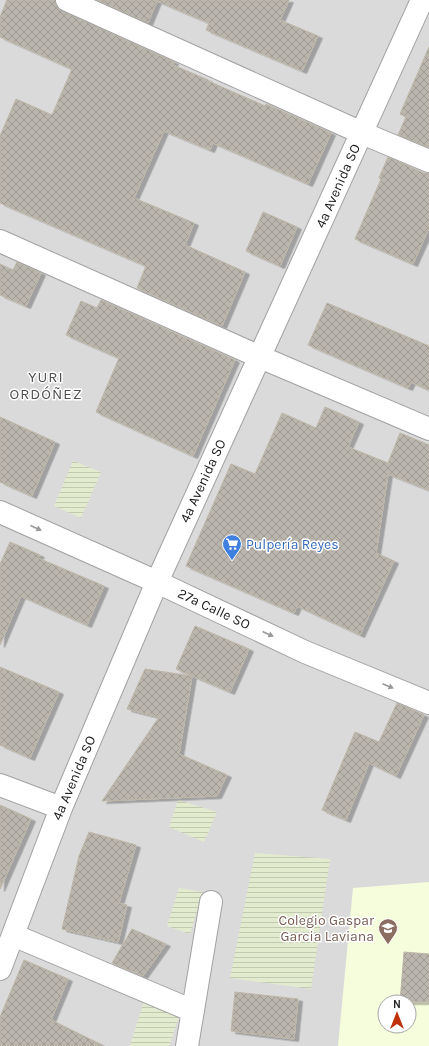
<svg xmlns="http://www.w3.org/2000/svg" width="429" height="1046" viewBox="0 0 429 1046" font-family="Karla,sans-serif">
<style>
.residential{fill:#dbdada;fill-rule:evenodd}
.education{fill:#f6fddc;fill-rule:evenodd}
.farmland{fill:url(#farmland-rules)}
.building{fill:url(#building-cross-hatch);stroke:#beb6a6;filter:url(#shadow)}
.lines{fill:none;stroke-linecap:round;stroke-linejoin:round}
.minor-casing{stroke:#a1a1a1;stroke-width:24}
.minor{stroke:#fff;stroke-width:22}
.oneway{fill:#999}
.labels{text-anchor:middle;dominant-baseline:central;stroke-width:3;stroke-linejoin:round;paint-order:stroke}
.street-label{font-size:14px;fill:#1d1d1d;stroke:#fff}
.shop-label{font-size:14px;fill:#366cbe;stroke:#fff;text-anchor:start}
.education-label{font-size:14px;fill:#785e54;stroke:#fff;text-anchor:end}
.neighbourhood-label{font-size:15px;letter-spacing:1px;fill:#505050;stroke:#fff}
</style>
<defs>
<pattern id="farmland-rules" width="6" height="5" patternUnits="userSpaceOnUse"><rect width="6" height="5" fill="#e3ebcf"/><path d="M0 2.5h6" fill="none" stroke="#c2c9b1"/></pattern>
<pattern id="building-cross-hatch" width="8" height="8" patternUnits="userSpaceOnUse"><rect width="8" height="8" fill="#bab5ad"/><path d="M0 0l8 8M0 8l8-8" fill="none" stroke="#9f9b94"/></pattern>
<filter id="shadow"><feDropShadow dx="4.5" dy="2.5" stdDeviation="0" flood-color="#0004"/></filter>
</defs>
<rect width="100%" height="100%" fill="#edece3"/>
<!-- residential -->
<path class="residential" d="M 0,0 L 429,0 L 429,1046 L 0,1046 ZM 385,1002 L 409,1002 L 409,1026 L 385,1026 Z"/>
<!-- education -->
<path class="education" d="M 429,882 L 429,1046 L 338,1046 L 353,888 ZM 385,1002 L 409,1002 L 409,1026 L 385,1026 Z"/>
<!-- farmland -->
<path class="farmland" d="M 73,461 L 101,472 L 81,518 L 54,506 Z
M 178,800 L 217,812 L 204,842 L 169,827 Z
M 255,853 L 330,859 L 311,989 L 230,978 Z
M 179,888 L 203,892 L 190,934 L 167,926 Z
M 144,1001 L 181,1011 L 169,1046 L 130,1046 Z"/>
<!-- building -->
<path class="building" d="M 7,0 L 55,0 L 57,7 L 62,11 L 174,62 L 173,65 L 208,80 L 208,81 L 265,106 L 266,104 L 331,133 L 308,184 L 213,143 L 210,150 L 164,131 L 134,198 L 194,223 L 185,245 L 245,272 L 222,326 L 137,288 L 146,266 L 0,203 L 0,136 L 16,99 L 52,115 L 72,69 L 0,37 L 0,17 Z
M 97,0 L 289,0 L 280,20 L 318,36 L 302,71 L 206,30 L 209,23 L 157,1 L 148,23 Z
M 429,47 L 429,147 L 398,135 L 406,117 L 400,114 Z
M 388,157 L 424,173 L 429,173 L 429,228 L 413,264 L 355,239 L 381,179 L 379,178 Z
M 263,212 L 297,227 L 280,266 L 246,251 Z
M 17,262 L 41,273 L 26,306 L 0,295 L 0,264 L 13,270 Z
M 101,300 L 235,360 L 193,456 L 96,412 L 119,358 L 66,335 L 81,301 L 97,308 Z
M 327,303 L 429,346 L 429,390 L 411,382 L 408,388 L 308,345 Z
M 325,407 L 359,422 L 348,447 L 388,463 L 400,433 L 429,445 L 429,490 L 388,474 L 376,553 L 394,561 L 360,635 L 297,606 L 294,613 L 186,566 L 231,464 L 255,474 L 282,413 L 316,428 Z
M 0,417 L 55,442 L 32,496 L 0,482 Z
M 10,542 L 40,555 L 38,558 L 104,586 L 87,625 L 21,596 L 0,645 L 0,564 Z
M 195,626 L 249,649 L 230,692 L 176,669 Z
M 0,667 L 59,692 L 30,758 L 0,745 Z
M 145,669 L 192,676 L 179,754 L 227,775 L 217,796 L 102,801 L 159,717 L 127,709 Z
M 397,703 L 424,715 L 396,776 L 369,763 L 346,820 L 322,810 L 355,732 L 379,742 Z
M 0,805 L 31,819 L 0,889 Z
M 89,832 L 136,845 L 119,903 L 127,905 L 118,942 L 62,929 L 79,856 Z
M 132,929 L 166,944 L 143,976 L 112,963 Z
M 404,952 L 429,954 L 429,1002 L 400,1002 Z
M 24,960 L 68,979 L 51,1020 L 104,1046 L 0,1046 L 0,1017 Z
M 235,992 L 298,999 L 294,1039 L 231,1031 Z"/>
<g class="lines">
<!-- minor casing -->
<g class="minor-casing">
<path id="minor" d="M 67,0 L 362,133 L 429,161
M 0,241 L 260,357 L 429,429
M 0,512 L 157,582 L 305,652 L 429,703
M 0,785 L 61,808
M 13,935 L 193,1011
M 0,969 L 61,808 L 157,582 L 422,0
M 187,1046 L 211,902"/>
</g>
<!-- minor -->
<use href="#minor" class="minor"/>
</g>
<!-- one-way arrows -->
<defs><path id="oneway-solid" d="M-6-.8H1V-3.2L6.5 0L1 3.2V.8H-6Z"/></defs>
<g class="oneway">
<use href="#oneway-solid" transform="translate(36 528) rotate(24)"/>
<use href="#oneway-solid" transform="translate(268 634) rotate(25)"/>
<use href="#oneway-solid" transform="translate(388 686) rotate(23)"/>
</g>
<!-- icons -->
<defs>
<g id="supermarket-pin" transform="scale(1)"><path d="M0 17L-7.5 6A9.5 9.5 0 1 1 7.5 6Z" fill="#3f7fe0" stroke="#fff"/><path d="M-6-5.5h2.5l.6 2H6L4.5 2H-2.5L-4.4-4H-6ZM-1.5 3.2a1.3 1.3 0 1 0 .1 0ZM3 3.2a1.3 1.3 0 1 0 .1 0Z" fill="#fff"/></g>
<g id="university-pin" transform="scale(1)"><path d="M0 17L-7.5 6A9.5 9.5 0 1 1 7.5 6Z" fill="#8d6e63" stroke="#fff"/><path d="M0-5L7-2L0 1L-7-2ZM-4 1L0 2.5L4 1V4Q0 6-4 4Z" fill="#fff"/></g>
</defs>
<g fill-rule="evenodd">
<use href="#supermarket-pin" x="232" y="544"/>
<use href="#university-pin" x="388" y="928"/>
</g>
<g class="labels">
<!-- street labels -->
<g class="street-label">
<text transform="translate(338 186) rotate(-66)">4a Avenida SO</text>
<text transform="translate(203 481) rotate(-65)">4a Avenida SO</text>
<text transform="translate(214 609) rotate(25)">27a Calle SO</text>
<text transform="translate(74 778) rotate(-67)">4a Avenida SO</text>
</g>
<!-- shop labels -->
<g class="shop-label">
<text x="246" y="544">Pulpería Reyes</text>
</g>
<!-- education labels -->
<g class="education-label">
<text x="374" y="920">Colegio Gaspar<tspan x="374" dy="16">Garcia Laviana</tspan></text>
</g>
<!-- neighbourhood labels -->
<g class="neighbourhood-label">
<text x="46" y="377">YURI<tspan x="46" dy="17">ORDÓÑEZ</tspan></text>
</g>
</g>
<!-- north arrow -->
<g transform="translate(397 1014)"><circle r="19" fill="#ffffff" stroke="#a5a5a5"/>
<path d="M0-3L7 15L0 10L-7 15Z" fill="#be310b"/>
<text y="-6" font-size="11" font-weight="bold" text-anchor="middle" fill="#1d1d1d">N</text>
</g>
</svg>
